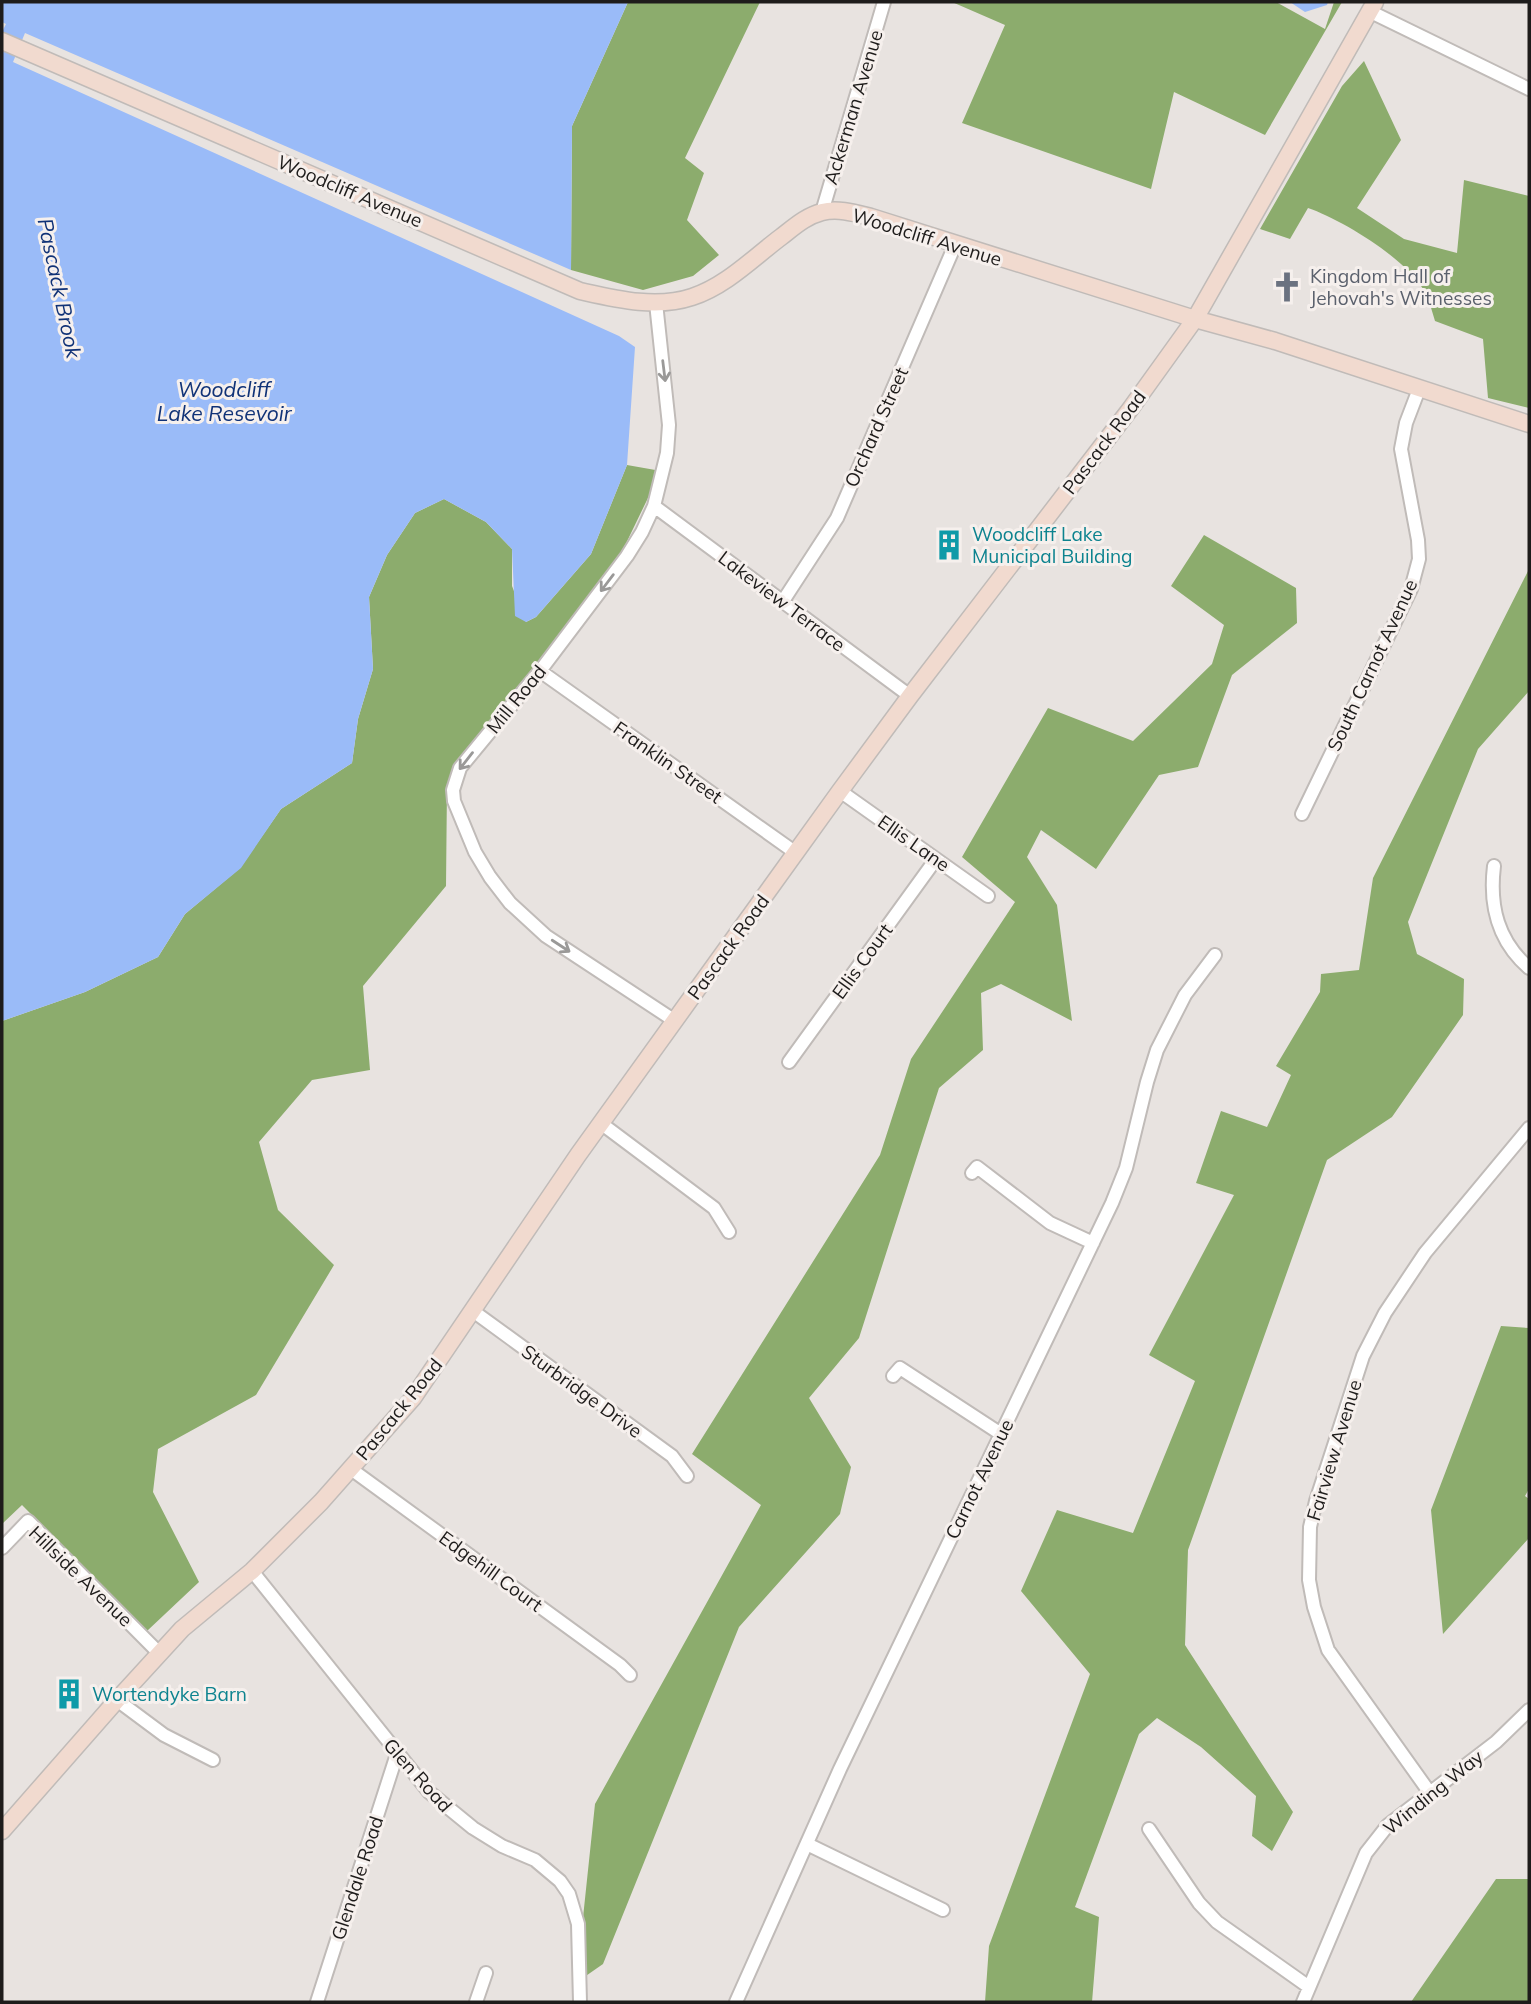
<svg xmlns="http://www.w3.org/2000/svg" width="1531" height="2004" viewBox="0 0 1531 2004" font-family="Mulish,sans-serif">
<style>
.forest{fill:#8cac6d}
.water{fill:#9abbf8}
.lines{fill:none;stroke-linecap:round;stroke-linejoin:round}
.street-casing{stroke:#c0bbb8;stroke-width:16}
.secondary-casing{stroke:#c0bbb8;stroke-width:19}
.street{stroke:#fff;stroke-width:12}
.secondary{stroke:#f1dacf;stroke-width:16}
.oneway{stroke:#9a9998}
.labels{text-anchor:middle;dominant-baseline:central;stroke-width:6;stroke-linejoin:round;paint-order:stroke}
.street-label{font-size:19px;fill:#1e1c1b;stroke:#f6f0ed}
.worship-label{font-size:19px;fill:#5b616d;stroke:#f6f0ed;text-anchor:start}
.culture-label{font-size:19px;fill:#0d838f;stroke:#f6f0ed;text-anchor:start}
.water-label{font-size:21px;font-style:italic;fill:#103277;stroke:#f6f0ed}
</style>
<rect width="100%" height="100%" fill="#e8e3e0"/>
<!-- forest -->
<path class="forest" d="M 628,2 L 760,2 L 685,158 L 704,173 L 687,220 L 719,255 L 693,276 L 643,290 L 571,270 L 572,126 Z
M 952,2 L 1276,2 L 1325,29 L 1334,2 L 1342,2 L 1265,135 L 1174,92 L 1151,189 L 962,123 L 1005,25 Z
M 1364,61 L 1401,140 L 1357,208 L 1404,239 L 1457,253 L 1464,180 L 1529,196 L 1529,408 L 1488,398 L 1483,339 L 1435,321 C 1432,312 1430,302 1426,294 C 1410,261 1343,220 1308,208 L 1290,239 L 1260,229 L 1342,86 Z
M 627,465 L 661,471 L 618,560 L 447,785 L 446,886 L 363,986 L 370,1070 L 312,1080 L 259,1142 L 278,1210 L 334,1265 L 256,1395 L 158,1449 L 153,1492 L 199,1582 L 147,1631 L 22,1505 L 2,1524 L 2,1021 L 85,992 L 158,957 L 185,914 L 240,868 L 281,809 L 352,763 L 358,719 L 373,669 L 369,597 L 387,555 L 415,513 L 444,499 L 486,522 L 512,549 L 512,586 L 526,622 L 536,617 L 591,554 Z
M 1204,535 L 1296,588 L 1297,623 L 1232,675 L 1198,767 L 1159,775 L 1096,869 L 1041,830 L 1027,857 L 1057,905 L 1072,1021 L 1001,984 L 981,993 L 983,1050 L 939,1088 L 859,1338 L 809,1398 L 851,1467 L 840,1514 L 739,1627 L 603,1964 L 580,1980 L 580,1946 L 595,1804 L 761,1505 L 692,1454 L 880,1155 L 911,1059 L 1015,902 L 962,857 L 1048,708 L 1133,741 L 1212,664 L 1224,625 L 1171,586 Z
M 1529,569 L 1529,691 L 1478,749 L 1408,922 L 1417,954 L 1464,979 L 1463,1015 L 1392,1117 L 1327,1160 L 1188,1550 L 1185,1645 L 1293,1812 L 1272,1851 L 1252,1836 L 1256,1796 L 1201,1747 L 1157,1718 L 1139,1734 L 1075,1907 L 1099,1917 L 1092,2002 L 985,2002 L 989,1946 L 1090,1674 L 1021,1591 L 1057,1510 L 1133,1533 L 1195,1381 L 1149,1355 L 1234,1195 L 1196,1183 L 1221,1111 L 1267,1127 L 1291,1075 L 1276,1066 L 1320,992 L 1321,974 L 1359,970 L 1373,878 Z
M 1501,1326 L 1529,1328 L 1529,1489 L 1525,1496 L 1529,1499 L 1529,1538 L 1443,1634 L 1431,1510 Z
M 1496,1879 L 1529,1879 L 1529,2002 L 1411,2002 Z"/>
<!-- water -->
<path class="water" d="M 2,2 L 628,2 L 572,126 L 571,270 L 25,33 L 13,62 L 619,336 L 635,347 L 627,465 L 591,554 L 536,617 L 526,622 L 515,616 L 512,549 L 486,522 L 444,499 L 415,513 L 387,555 L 369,597 L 373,669 L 358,719 L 352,763 L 281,809 L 241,868 L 185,914 L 158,957 L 85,992 L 2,1021 L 2,32 L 6,24 L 2,22 Z
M 1290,2 L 1328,2 L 1327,5 L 1305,12 Z"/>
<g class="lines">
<!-- street casing -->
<g class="street-casing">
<path id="street" d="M 1369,11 L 1529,89
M 822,212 L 884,2
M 656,303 L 669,425 L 667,453 L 654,506 L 642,532 L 627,556 L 540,671 L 460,768 L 453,790 L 454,801 L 475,852 L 490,877 L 510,903 L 546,936 L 675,1021
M 654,506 L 910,696
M 783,601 L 837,518 L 955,245
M 540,671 L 796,853
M 840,791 L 988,896
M 1302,814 L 1411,589 L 1419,559 L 1418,540 L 1401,449 L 1406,423 L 1419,389
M 1494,866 C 1489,907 1498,941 1529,968
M 789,1062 L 936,859
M 602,1124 L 714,1208 L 729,1232
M 972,1173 L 977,1167 L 1050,1223 L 1093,1243
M 473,1311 L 672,1456 L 687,1476
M 893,1376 L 900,1368 L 1001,1434
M 351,1469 L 620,1665 L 630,1675
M 2,1548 L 28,1521 L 160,1654
M 252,1571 L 429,1792 L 473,1828 L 502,1846 L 535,1860 L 560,1881 L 569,1894 L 578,1924 L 580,2002
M 117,1700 L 164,1735 L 213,1760
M 1430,1793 L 1328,1650 L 1314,1607 L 1309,1580 L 1310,1527 L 1316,1501 L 1363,1356 L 1385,1313 L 1425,1253 L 1529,1128
M 1149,1829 L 1199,1903 L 1217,1922 L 1309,1987
M 807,1844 L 943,1910
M 317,2002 L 397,1754
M 476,2002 L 486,1973
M 736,2002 L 840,1769 L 1112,1203 L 1126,1168 L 1147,1082 L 1157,1050 L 1185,995 L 1215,955
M 1303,2002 L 1366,1853 L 1388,1825 L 1496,1742 L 1529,1710"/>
</g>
<!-- secondary casing -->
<g class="secondary-casing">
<path id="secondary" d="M 2,41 L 580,291 C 616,299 656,309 692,297 C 726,286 753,258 781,237 C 794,227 806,216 822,212 C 838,208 855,213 871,217 L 1195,319 L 1275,341 L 1529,424
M 2,1831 L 117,1700 L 182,1629 L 252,1571 L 321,1502 L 413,1398 L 578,1155 L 840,791 L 910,696 L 1131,408 L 1195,319 L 1375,2"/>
</g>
<!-- street -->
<use href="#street" class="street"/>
<!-- secondary -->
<use href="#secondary" class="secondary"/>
</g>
<!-- one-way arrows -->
<defs><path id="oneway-shaft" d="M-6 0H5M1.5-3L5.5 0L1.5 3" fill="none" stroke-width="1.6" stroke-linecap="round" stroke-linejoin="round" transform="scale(1.75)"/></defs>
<g class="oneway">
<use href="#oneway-shaft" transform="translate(664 371) rotate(83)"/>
<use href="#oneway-shaft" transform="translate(607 583) rotate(127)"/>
<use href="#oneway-shaft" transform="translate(466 761) rotate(128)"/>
<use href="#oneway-shaft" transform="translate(561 946) rotate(33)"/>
</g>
<!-- icons -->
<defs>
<g id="church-bare" transform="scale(2.415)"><path d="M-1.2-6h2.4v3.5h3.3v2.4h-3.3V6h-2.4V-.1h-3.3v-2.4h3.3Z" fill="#6b7280" stroke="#f6f0ed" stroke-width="2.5" paint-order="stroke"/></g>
<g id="building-bare" transform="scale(2.415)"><path d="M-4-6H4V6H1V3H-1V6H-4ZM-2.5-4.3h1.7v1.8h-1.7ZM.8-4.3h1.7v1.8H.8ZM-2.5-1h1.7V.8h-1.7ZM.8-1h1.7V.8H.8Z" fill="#0f9aa8" stroke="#f6f0ed" stroke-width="2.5" paint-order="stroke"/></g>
</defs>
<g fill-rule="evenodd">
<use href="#church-bare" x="1287" y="287"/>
<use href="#building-bare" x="949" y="545"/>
<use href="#building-bare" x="69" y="1694"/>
</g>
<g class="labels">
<!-- street labels -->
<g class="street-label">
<text transform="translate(853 107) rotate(-73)">Ackerman Avenue</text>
<text transform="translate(350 191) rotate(23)">Woodcliff Avenue</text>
<text transform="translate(927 237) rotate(17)">Woodcliff Avenue</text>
<text transform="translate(876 427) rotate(-66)">Orchard Street</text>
<text transform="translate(1104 442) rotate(-53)">Pascack Road</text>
<text transform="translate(782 601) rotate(37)">Lakeview Terrace</text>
<text transform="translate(1372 665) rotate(-65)">South Carnot Avenue</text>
<text transform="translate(516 699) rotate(-51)">Mill Road</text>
<text transform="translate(668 762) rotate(35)">Franklin Street</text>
<text transform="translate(914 843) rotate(35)">Ellis Lane</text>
<text transform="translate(728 947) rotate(-54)">Pascack Road</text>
<text transform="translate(862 961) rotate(-54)">Ellis Court</text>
<text transform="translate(582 1391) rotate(36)">Sturbridge Drive</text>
<text transform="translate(399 1409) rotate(-51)">Pascack Road</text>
<text transform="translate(1334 1450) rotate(-73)">Fairview Avenue</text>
<text transform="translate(979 1479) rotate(-64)">Carnot Avenue</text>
<text transform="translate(491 1571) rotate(36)">Edgehill Court</text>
<text transform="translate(81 1576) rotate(44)">Hillside Avenue</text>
<text transform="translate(418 1775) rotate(48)">Glen Road</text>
<text transform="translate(1433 1792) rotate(-39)">Winding Way</text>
<text transform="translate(357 1878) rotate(-72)">Glendale Road</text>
</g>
<!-- worship labels -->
<g class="worship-label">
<text x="1310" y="276">Kingdom Hall of<tspan x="1310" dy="22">Jehovah's Witnesses</tspan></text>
</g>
<!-- culture labels -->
<g class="culture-label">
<text x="972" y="534">Woodcliff Lake<tspan x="972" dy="22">Municipal Building</tspan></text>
<text x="92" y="1694">Wortendyke Barn</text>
</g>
<!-- water labels -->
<g class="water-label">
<text transform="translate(60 288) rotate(78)">Pascack Brook</text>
<text x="224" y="389">Woodcliff<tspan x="224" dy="24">Lake Resevoir</tspan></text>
</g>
</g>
<!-- border -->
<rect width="1531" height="2004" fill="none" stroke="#1e1c1b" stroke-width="7"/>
</svg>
